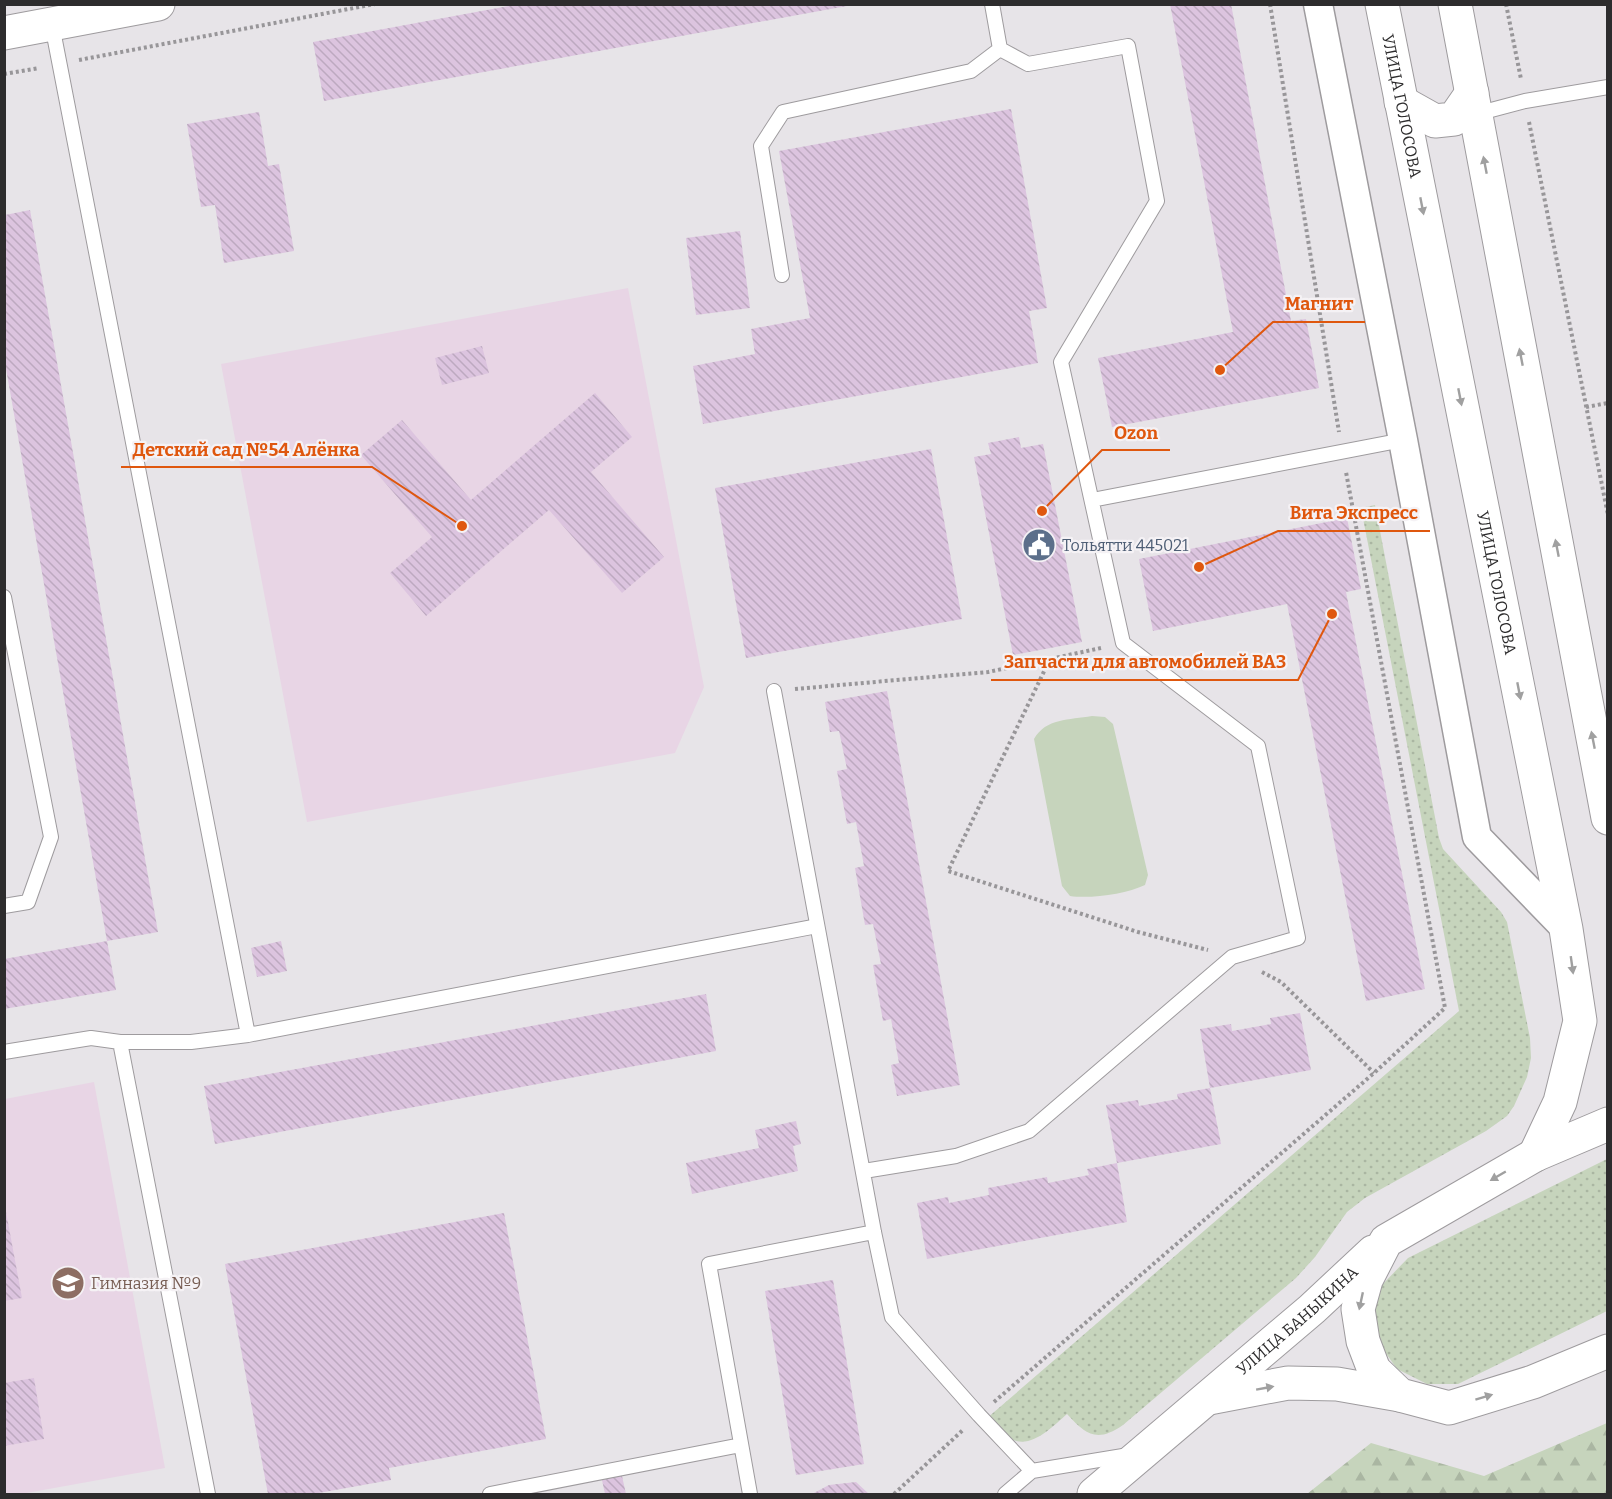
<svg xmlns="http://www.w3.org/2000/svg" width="1612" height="1499" viewBox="0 0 1612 1499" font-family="Bitter,serif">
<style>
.education{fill:#e8d5e5}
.grass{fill:url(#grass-dots)}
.forest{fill:url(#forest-firs)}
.pitch{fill:#c6d4bc}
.building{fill:url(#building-back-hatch)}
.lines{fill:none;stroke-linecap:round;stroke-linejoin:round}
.service-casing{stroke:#9e9b9e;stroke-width:16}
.minor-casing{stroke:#9e9b9e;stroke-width:31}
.tertiary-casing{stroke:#9e9b9e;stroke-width:35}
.secondary-casing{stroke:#9e9b9e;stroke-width:35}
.primary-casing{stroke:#9e9b9e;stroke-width:35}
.path{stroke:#989699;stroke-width:4;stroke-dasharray:3 3;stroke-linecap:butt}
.service{stroke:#fff;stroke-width:14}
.minor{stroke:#fff;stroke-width:28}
.tertiary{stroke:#fff;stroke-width:33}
.secondary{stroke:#fff;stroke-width:33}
.primary{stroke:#fff;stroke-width:33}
.oneway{fill:#a0a0a0}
.labels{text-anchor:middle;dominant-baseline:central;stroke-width:4.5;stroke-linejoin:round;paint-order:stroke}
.street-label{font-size:16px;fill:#2d2c2d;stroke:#f5f2f5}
.service-label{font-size:16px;fill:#4e5e75;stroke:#f5f2f5;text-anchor:start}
.education-label{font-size:16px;fill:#785e54;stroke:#f5f2f5;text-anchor:start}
.leader{fill:none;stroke:#df570e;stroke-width:2}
.callout-dot{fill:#df570e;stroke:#f5f2f5;stroke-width:2}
.callout-label{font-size:18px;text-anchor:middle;font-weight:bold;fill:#df570e;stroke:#f5f2f5;stroke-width:4.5;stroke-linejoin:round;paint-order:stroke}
</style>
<defs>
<pattern id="grass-dots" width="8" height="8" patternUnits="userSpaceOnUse" patternTransform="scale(1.5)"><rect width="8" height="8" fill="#c6d4bc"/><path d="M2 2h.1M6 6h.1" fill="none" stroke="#aab6a2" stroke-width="1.8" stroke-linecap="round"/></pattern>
<pattern id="forest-firs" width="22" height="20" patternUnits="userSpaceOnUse" patternTransform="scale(1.5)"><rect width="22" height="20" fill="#c6d4bc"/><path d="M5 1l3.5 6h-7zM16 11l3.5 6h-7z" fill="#aab6a2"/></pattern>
<pattern id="building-back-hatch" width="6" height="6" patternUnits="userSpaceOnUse" patternTransform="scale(1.5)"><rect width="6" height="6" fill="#dcc4df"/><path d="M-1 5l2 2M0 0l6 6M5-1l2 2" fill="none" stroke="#bda9c0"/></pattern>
</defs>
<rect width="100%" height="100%" fill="#e7e4e8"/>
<!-- education -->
<path class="education" d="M 628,288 L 704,687 L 675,753 L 307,822 L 221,364 Z
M 94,1082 L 165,1468 L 21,1494 L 5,1494 L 5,1099 Z"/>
<!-- grass -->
<path class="grass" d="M 1375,505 L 1439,838 L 1443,849 L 1501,912 L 1507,922 L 1530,1038 L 1531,1058 L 1527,1077 L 1514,1106 L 1507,1116 L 1486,1131 L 1365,1198 L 1347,1212 L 1315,1257 L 1296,1278 L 1123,1425 C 1097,1443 1086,1435 1067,1414 C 1053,1426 1033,1448 1013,1440 C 1004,1437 994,1425 986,1419 L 1459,1011 L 1361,508 Z
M 1607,1159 L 1607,1311 L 1458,1384 L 1427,1384 L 1397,1369 L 1378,1342 L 1372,1316 L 1380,1287 L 1408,1258 Z"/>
<!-- forest -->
<path class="forest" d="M 1607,1423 L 1607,1494 L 1307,1494 L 1371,1443 L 1484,1476 Z"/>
<!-- pitch -->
<path class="pitch" d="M 1092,716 L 1105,717 L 1113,724 L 1148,875 L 1145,885 C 1126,894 1091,899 1070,896 L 1062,886 L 1034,739 C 1046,718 1069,720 1092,716 Z"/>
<!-- building -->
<path class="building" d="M 519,4 L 847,4 L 847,6 L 324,101 L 313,42 Z
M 1170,4 L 1231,4 L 1291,321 L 1306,319 L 1319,388 L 1112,427 L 1098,358 L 1233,332 Z
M 1011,109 L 1047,308 L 1029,311 L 1038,363 L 703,424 L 693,366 L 755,354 L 751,329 L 810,318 L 779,151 Z
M 259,112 L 268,166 L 279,164 L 294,251 L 224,263 L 215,205 L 201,207 L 187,124 Z
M 30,210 L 158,932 L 107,941 L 5,363 L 5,215 Z
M 740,231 L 750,308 L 696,315 L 686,238 Z
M 482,346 L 489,373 L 442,385 L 435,358 Z
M 595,393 L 632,437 L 591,472 L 664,557 L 622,593 L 549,510 L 426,616 L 390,573 L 432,537 L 361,455 L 402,420 L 471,500 Z
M 1019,437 L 1021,448 L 1043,444 L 1082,642 L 1013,655 L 974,457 L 991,454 L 988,443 Z
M 931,449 L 962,619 L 746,658 L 715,488 Z
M 1347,518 L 1361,589 L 1346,592 L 1425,989 L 1366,1001 L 1287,604 L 1153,631 L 1139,559 Z
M 887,691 L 960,1085 L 897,1096 L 891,1065 L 899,1063 L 891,1019 L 883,1021 L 873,965 L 881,964 L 873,924 L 865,925 L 855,868 L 864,866 L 856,822 L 847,824 L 837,771 L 847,769 L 839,731 L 830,732 L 825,702 Z
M 107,941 L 116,990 L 4,1009 L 4,959 Z
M 281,941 L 287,971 L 257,977 L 251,948 Z
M 706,994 L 716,1051 L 215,1144 L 204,1086 Z
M 1300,1013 L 1311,1070 L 1210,1088 L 1221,1144 L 1117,1163 L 1127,1222 L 927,1259 L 917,1203 L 948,1197 L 949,1203 L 989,1195 L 988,1188 L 1047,1177 L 1048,1183 L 1089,1175 L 1087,1169 L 1117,1163 L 1106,1105 L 1138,1100 L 1139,1106 L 1178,1099 L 1177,1094 L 1210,1088 L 1200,1029 L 1231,1024 L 1232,1031 L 1271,1024 L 1270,1018 Z
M 796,1121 L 801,1144 L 793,1146 L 798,1171 L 692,1194 L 686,1163 L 759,1148 L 755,1130 Z
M 4,1201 L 22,1298 L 4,1301 Z
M 504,1213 L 546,1439 L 389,1468 L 391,1480 L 313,1494 L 268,1494 L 225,1264 Z
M 833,1280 L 864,1464 L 796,1475 L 765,1291 Z
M 34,1378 L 44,1439 L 4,1446 L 4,1383 Z
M 622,1476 L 626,1494 L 605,1494 L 602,1480 Z
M 856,1482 L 869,1494 L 812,1494 L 829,1485 Z"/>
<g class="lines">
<!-- service casing -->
<g class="service-casing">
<path id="service" d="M 52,25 L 248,1035 L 191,1042 L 120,1042 L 208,1494
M 1476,114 L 1525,101 L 1608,87
M 782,275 L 761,146 L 783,112 L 971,71 L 1000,49
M 1092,500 L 1403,440
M 4,597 L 51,837 L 28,902 L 4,906
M 774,691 L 874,1232 L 892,1317 L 979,1415 L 1032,1471
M 248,1035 L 817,926
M 4,1052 L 91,1038 L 120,1042
M 864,1171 L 956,1156 L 1029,1131 L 1232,957 L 1298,938 L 1258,746 L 1123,643 L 1061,362 L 1157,201 L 1128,46 L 1028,64 L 1000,49 L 992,4
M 490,1494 L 741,1445
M 750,1494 L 709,1264 L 874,1232
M 1005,1494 L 1032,1471 L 1129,1455"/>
</g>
<!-- minor casing -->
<g class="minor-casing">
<path id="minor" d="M 1318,4 L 1403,440 L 1477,837 L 1566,929"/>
</g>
<!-- tertiary casing -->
<g class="tertiary-casing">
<path id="tertiary" d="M 4,33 L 158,4"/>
</g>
<!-- secondary casing -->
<g class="secondary-casing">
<g id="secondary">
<path id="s1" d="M 1382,4 L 1566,929 L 1580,1021 L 1560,1102 L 1535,1155"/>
<path d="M 1455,4 L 1608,818"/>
<path d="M 1401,102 L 1435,121 L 1454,119 L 1472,93"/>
</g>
</g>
<!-- primary casing -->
<g class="primary-casing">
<g id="primary">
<path d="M 1608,1124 L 1535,1155 L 1386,1241 L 1366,1280 L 1358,1309 L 1363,1341 L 1374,1370 L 1400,1395 L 1449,1408 L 1533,1382 L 1608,1351"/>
<path d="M 1209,1398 L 1288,1383 L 1337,1384 L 1400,1395"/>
<path id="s2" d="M 1094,1494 L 1312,1309 L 1373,1252"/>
</g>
</g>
<!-- path -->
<path class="path" d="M 1270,4 L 1339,432
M 1506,4 L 1521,79
M 79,60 L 375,4
M 4,74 L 39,68
M 1529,122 L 1608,515
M 1586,407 L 1608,403
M 1101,648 L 1050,659 L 948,871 L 1138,932 L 1208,950
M 795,689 L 988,672 L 1049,659
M 1262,972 L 1281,982 L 1374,1073
M 994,1402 L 1374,1073 L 1445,1008 L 1346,472
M 894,1494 L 964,1429"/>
<!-- service -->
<use href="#service" class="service"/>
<!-- minor -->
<use href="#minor" class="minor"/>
<!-- tertiary -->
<use href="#tertiary" class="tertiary"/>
<!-- secondary -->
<use href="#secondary" class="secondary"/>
<!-- primary -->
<use href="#primary" class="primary"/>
</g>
<!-- one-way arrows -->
<defs><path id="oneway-solid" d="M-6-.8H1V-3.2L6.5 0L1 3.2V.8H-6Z" transform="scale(1.5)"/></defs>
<g class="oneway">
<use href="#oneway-solid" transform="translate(1485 165) rotate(-101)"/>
<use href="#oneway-solid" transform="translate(1422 206) rotate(79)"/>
<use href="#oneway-solid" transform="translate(1521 357) rotate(-101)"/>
<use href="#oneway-solid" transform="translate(1460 397) rotate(79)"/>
<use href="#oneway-solid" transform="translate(1557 548) rotate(-101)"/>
<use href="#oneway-solid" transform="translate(1519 691) rotate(79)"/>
<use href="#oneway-solid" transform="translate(1593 740) rotate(-101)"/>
<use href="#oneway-solid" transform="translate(1572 965) rotate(82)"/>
<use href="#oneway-solid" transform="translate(1498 1176) rotate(150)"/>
<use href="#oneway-solid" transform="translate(1361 1301) rotate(102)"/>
<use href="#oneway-solid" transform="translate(1265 1388) rotate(-10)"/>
<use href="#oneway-solid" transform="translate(1484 1397) rotate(-17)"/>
</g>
<!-- icons -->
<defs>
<g id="civic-disc" transform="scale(1.725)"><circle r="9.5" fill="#5c6f8a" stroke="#f5f2f5"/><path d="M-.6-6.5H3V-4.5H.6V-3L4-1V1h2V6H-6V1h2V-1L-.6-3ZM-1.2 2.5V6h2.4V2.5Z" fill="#fff"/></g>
<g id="school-disc" transform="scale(1.725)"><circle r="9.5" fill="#8d6e63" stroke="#f5f2f5"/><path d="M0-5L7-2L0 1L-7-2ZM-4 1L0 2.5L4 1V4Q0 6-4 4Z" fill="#fff"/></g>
</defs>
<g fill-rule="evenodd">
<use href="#civic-disc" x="1039" y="545"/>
<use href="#school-disc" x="68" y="1283"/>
</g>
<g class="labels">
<!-- street labels -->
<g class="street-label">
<text stroke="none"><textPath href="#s1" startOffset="104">УЛИЦА ГОЛОСОВА</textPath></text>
<text stroke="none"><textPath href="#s1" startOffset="590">УЛИЦА ГОЛОСОВА</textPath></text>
<text stroke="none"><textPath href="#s2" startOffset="267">УЛИЦА БАНЫКИНА</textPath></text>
</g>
<!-- service labels -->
<g class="service-label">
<text x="1062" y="545">Тольятти 445021</text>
</g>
<!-- education labels -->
<g class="education-label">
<text x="91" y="1283">Гимназия №9</text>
</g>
</g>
<!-- callouts -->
<path class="leader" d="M1220 370L1273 322H1365M1042 511L1102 450H1170M462 526L372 467H121M1199 567L1278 531H1430M1332 614L1298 680H991"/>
<g class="callout-dot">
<circle cx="1220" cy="370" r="6"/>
<circle cx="1042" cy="511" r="6"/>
<circle cx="462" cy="526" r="6"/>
<circle cx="1199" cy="567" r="6"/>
<circle cx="1332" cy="614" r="6"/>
</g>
<g class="callout-label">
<text x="1319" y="310">Магнит</text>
<text x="1136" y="439">Ozon</text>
<text x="246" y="456">Детский сад №54 Алёнка</text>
<text x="1354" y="519">Вита Экспресс</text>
<text x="1145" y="668">Запчасти для автомобилей ВАЗ</text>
</g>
<!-- border -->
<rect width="1612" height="1499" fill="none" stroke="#2d2c2d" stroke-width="12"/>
</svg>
